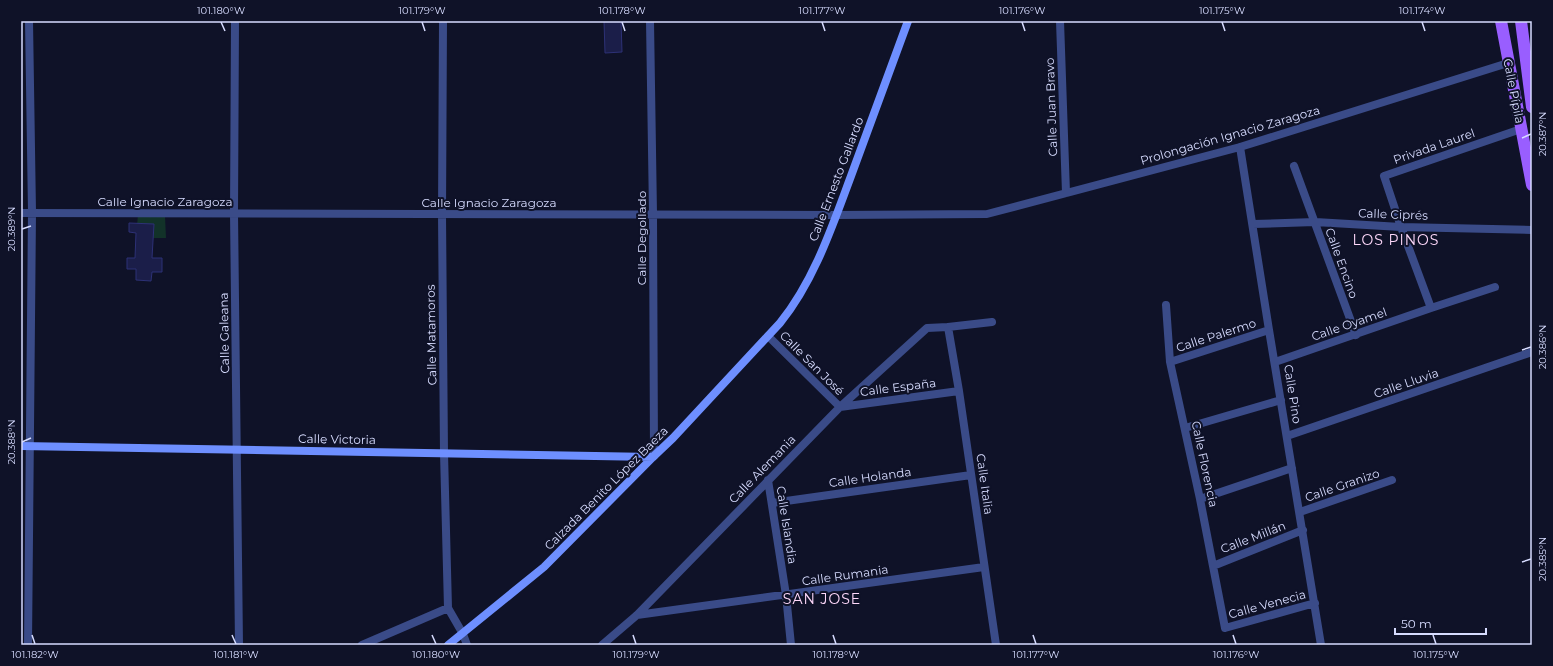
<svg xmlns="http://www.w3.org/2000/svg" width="1553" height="666" viewBox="0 0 1553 666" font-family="Montserrat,sans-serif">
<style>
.green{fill:#123229}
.building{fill:#1b1e49;stroke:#2d3176}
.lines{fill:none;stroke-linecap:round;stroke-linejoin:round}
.street{stroke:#3a4b88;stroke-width:8}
.secondary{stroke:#6e8fff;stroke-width:8}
.primary{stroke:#995eff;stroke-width:12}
.ticks{fill:none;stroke:#d7dcff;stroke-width:1.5}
.labels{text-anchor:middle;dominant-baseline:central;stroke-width:4;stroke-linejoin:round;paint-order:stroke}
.street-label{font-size:12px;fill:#d7dcff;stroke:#0f1228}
.quarter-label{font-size:14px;letter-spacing:1px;fill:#ffd9fb;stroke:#0f1228}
.neatline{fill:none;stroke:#d7dcff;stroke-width:1.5}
.ticks-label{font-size:10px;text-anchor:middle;fill:#d7dcff}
</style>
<rect width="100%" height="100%" fill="#0f1228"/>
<!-- green -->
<path class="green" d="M 138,214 L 165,216 L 166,238 L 136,238 Z"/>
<!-- building -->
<path class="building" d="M 604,21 L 621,21 L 622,52 L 605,53 Z
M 129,223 L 154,224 L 152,258 L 162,258 L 162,272 L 152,272 L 151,281 L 136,280 L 136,269 L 127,269 L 127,258 L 135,258 L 136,233 L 129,232 Z"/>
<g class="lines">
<!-- street -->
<path class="street" d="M 235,21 L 234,213 L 239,645
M 443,21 L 442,214 L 444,453 L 448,608 L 463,634 L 467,645
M 650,21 L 653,214 L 654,456
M 1060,21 L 1066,193
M 1240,147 L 1269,330 L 1321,645
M 1294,166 L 1356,335
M 21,213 L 836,215 L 987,214 L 1240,147 L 1508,63
M 1253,224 L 1315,222 L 1401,227 L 1532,230
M 1166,305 L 1170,362 L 1200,499 L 1225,628 L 1315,603
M 1431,308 L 1401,227 L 1384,176 L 1521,129
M 948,327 L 959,391 L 996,645
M 768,336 L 840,407 L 959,391
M 1170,362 L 1269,330
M 1275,362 L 1431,308 L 1495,287
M 1185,428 L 1281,400
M 1287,436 L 1532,352
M 768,480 L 786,595 L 791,645
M 1200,499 L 1292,468
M 772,503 L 971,475
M 1300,512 L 1392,480
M 1213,566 L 1303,530
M 637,615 L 984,567
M 28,645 L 32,212 L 29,21
M 362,645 L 448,608
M 602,645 L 637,615 L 840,407 L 927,328 L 948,327 L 992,322"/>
<!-- secondary -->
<path class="secondary" d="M 21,446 L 653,457
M 448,645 L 544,567 L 654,456 L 673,438 L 780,323 C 814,281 832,227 851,176 C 870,124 889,73 908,21"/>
<!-- primary -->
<path class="primary" d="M 1501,21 L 1532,185
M 1521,21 L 1532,107"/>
</g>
<!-- ticks -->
<path class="ticks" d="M 221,22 L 225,31M 422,22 L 425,31M 622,22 L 625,31M 822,22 L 825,31M 1022,22 L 1025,31M 1222,22 L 1225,31M 1422,22 L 1425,31M 1522,138 L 1531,134M 22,229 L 31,226M 1522,350 L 1531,347M 22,442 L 31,438M 1522,562 L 1531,559M 32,635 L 35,644M 232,635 L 236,644M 432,635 L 436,644M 633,635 L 636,644M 833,635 L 836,644M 1033,635 L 1036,644M 1233,635 L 1236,644M 1433,635 L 1436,644"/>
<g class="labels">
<!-- street labels -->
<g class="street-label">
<text transform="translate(1514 91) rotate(79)">Calle Pípila</text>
<text transform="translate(1051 107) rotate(-92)">Calle Juan Bravo</text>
<text transform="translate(1230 135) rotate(-16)">Prolongación Ignacio Zaragoza</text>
<text transform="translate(1434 146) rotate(-19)">Privada Laurel</text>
<text transform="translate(836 179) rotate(-69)">Calle Ernesto Gallardo</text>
<text x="165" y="201">Calle Ignacio Zaragoza</text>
<text x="489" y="202">Calle Ignacio Zaragoza</text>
<text transform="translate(1393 214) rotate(2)">Calle Ciprés</text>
<text transform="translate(641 238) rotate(-90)">Calle Degollado</text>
<text transform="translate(1342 263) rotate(70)">Calle Encino</text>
<text transform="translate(1349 324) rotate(-19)">Calle Oyamel</text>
<text transform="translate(224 333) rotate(-91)">Calle Galeana</text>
<text transform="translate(431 335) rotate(-91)">Calle Matamoros</text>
<text transform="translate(1216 335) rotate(-18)">Calle Palermo</text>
<text transform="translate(812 363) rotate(45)">Calle San José</text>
<text transform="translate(1406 383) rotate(-19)">Calle Lluvia</text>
<text transform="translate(898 387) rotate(-7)">Calle España</text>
<text transform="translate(1293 394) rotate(81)">Calle Pino</text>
<text transform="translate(337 439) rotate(1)">Calle Victoria</text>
<text transform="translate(1205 464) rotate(78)">Calle Florencia</text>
<text transform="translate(762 469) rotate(-46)">Calle Alemania</text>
<text transform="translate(870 477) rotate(-8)">Calle Holanda</text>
<text transform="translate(985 484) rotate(82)">Calle Italia</text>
<text transform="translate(1342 485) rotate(-19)">Calle Granizo</text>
<text transform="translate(606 488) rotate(-45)">Calzada Benito López Baeza</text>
<text transform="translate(787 525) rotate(81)">Calle Islandia</text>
<text transform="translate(1253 537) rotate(-21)">Calle Millán</text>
<text transform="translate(845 575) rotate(-8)">Calle Rumania</text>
<text transform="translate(1267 604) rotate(-15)">Calle Venecia</text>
</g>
<!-- quarter labels -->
<g class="quarter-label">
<text x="1396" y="240">LOS PINOS</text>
<text x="822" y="599">SAN JOSE</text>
</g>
</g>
<!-- border -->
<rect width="1553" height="666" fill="none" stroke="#0f1228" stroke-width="44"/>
<!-- scale -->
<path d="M1395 628v6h91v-6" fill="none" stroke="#d7dcff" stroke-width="2"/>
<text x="1401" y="628" font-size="12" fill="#d7dcff" stroke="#0f1228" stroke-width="3" paint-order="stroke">50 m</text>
<rect x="22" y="22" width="1509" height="622" class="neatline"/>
<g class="ticks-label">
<text x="221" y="14">101.180°W</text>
<text x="422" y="14">101.179°W</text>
<text x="622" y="14">101.178°W</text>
<text x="822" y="14">101.177°W</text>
<text x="1022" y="14">101.176°W</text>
<text x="1222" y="14">101.175°W</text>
<text x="1422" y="14">101.174°W</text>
<text transform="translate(1542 134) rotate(-90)" y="4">20.387°N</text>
<text transform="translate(11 229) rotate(-90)" y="4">20.389°N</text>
<text transform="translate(1542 347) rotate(-90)" y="4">20.386°N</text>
<text transform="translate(11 442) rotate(-90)" y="4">20.388°N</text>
<text transform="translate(1542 559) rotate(-90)" y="4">20.385°N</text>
<text x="35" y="658">101.182°W</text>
<text x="236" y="658">101.181°W</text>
<text x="436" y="658">101.180°W</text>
<text x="636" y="658">101.179°W</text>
<text x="836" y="658">101.178°W</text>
<text x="1036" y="658">101.177°W</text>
<text x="1236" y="658">101.176°W</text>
<text x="1436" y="658">101.175°W</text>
</g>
</svg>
